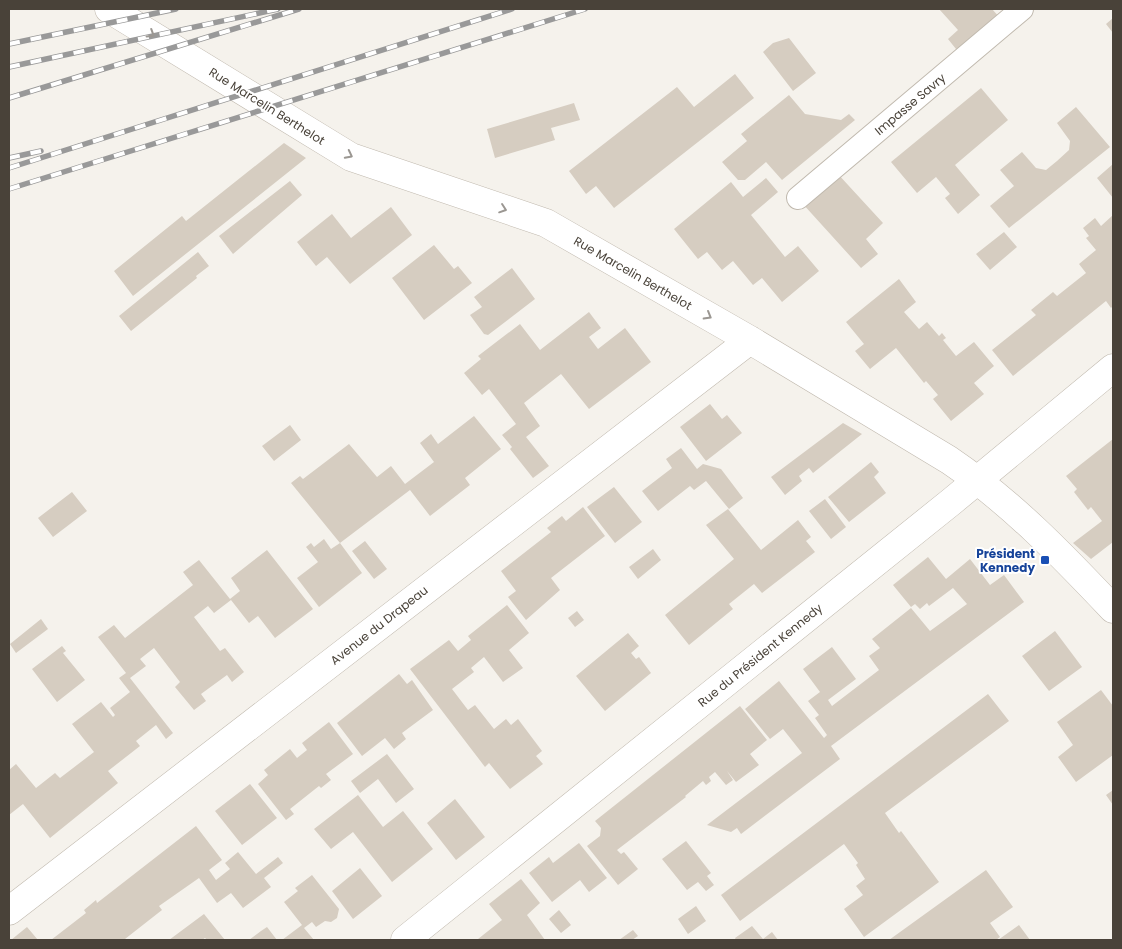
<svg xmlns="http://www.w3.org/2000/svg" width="1122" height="949" viewBox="0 0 1122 949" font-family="Poppins,sans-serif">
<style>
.building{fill:#d6cdc1}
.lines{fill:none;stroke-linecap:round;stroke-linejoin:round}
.lane-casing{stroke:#c0b9ae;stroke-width:24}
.street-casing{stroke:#c0b9ae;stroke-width:29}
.lane{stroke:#fff;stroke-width:22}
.street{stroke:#fff;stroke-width:28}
.rail-casing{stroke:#999;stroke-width:5.5}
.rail{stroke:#fff;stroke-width:4;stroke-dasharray:11;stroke-linecap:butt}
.oneway{stroke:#9b9792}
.transit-dot{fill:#1a4fb4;stroke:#fff;stroke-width:2}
.labels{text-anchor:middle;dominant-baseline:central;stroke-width:4;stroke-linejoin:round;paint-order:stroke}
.street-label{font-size:12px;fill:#494239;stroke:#fff}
.transit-label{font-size:12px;font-weight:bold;fill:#164399;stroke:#fff;text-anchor:end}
</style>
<rect width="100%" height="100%" fill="#f5f2ec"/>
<!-- building -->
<path class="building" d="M 939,9 L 992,9 L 1001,19 L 960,54 L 948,39 L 958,30 Z
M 1113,18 L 1113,33 L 1106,24 Z
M 789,38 L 816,73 L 793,91 L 763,52 L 773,43 Z
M 735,74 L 754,98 L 614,208 L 596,186 L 586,194 L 569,171 L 677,87 L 694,107 Z
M 981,88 L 1008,120 L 955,165 L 980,195 L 958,214 L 945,198 L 950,194 L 936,177 L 917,193 L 891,162 Z
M 789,95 L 805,114 L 841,120 L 849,114 L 855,120 L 782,180 L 766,162 L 745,180 L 738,180 L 722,162 L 747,141 L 741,134 Z
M 574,103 L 580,120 L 551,128 L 555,140 L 495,158 L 487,129 Z
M 1076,107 L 1110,147 L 1009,228 L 990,206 L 1014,186 L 1000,170 L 1022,152 L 1036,168 L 1046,170 L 1057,161 L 1069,150 L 1070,141 L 1057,123 Z
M 284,143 L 306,158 L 133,296 L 114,271 L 182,216 L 186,221 Z
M 1113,164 L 1113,198 L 1097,178 Z
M 837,173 L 883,223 L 866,239 L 878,254 L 861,268 L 802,203 Z
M 766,178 L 778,192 L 751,215 L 785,257 L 798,246 L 819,271 L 782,302 L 762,278 L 753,285 L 733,261 L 722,270 L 707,252 L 698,259 L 674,229 L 731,182 L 743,197 Z
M 290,181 L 302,195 L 233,254 L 219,236 Z
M 391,207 L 412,235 L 350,284 L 327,257 L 316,266 L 297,242 L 332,214 L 351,238 Z
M 1113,215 L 1113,306 L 1111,308 L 1106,301 L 1013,376 L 992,350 L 1036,315 L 1031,310 L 1053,292 L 1057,296 L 1086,273 L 1079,264 L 1096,250 L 1086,238 L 1089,236 L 1083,228 L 1095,218 L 1101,226 Z
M 1004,232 L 1017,247 L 990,270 L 976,254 Z
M 434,245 L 454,269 L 458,266 L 472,283 L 424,320 L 392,278 Z
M 198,252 L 209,266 L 196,276 L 197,278 L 131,331 L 119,316 Z
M 512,268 L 535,299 L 488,335 L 484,334 L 470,315 L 482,307 L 474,297 Z
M 899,279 L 916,302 L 904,312 L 919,329 L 927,322 L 939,336 L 942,333 L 946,338 L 943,340 L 956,356 L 974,342 L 994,366 L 974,383 L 984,394 L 951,421 L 933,399 L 938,395 L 926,381 L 924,383 L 896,348 L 870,369 L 855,351 L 864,344 L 846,322 Z
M 589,312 L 601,328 L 589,337 L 598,349 L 625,328 L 651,362 L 589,409 L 561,374 L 524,403 L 540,426 L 526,437 L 549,466 L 533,478 L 510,449 L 512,447 L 502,435 L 516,424 L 489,389 L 482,395 L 464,373 L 481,359 L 478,356 L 520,324 L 540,350 Z
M 710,404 L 722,419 L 727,415 L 742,433 L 706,461 L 680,427 Z
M 474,416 L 501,449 L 465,478 L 470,485 L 430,516 L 410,490 L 340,543 L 291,483 L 300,476 L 303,479 L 349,444 L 377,477 L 391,466 L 405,484 L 434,462 L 420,443 L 431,434 L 438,444 Z
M 843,423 L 862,434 L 813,473 L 809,468 L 799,476 L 802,481 L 785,495 L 771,477 Z
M 290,425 L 301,440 L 274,461 L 262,446 Z
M 1113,439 L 1113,542 L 1091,559 L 1073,543 L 1102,521 L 1091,507 L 1088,510 L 1074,492 L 1077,489 L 1066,476 Z
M 681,448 L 697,469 L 703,464 L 721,469 L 743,498 L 729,509 L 706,481 L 694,490 L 690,486 L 658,511 L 642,491 L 672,468 L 666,459 Z
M 871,462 L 879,472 L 874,477 L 886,493 L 849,522 L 828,497 Z
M 614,487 L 642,522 L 615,543 L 587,507 Z
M 72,492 L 87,511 L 53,537 L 38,518 Z
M 825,499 L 846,527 L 831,539 L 809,511 Z
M 583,507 L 605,536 L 551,578 L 560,590 L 526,620 L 508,597 L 516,591 L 501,571 L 551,532 L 547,528 L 562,516 L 566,521 Z
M 728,509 L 761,550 L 798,520 L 811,537 L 806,541 L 815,552 L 762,593 L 754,584 L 729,604 L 733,609 L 689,645 L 665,615 L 734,559 L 706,525 Z
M 324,539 L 331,549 L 340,543 L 362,573 L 319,607 L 297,578 L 318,562 L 306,547 L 311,543 L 314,547 Z
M 365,541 L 387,569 L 374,579 L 352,551 Z
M 653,549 L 661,560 L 638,579 L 629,567 Z
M 267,550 L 313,609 L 275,638 L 258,616 L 249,623 L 231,600 L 214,613 L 208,606 L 194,617 L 220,651 L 225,648 L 244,672 L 232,682 L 227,675 L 201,694 L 206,701 L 194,710 L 175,687 L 180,682 L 154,648 L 140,659 L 146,666 L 130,678 L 173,733 L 166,739 L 156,725 L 136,741 L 140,746 L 108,771 L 118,783 L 50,838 L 23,804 L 9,815 L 9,770 L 16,764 L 36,788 L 55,773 L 60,778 L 94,752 L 72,724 L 101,702 L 113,717 L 115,715 L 110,708 L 130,692 L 119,678 L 126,673 L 98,637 L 114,625 L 125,638 L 193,585 L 183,572 L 199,560 L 230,599 L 240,591 L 231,578 Z
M 928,557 L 946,579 L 970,559 L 990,585 L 1004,575 L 1024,602 L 831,746 L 840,759 L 741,834 L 737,828 L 731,832 L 707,825 L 802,753 L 783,729 L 770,739 L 745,709 L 779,681 L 824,738 L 827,735 L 815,718 L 819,715 L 808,701 L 820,692 L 803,669 L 832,647 L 856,679 L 828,700 L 832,706 L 879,670 L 869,656 L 880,648 L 872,639 L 911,608 L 930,631 L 967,604 L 953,588 L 929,606 L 927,603 L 920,609 L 915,604 L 911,607 L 893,585 Z
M 507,605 L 529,633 L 509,650 L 523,668 L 503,682 L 484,657 L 471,668 L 474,672 L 452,689 L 468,710 L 475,705 L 494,729 L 506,719 L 511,725 L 518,719 L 542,751 L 536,756 L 543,764 L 510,789 L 489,763 L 485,767 L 410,669 L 449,640 L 458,651 L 471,640 L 468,636 Z
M 577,611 L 584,620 L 575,627 L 568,618 Z
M 41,619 L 48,629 L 16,653 L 10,644 Z
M 1055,631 L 1082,667 L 1049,691 L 1022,656 Z
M 628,633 L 639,646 L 631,653 L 636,659 L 639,657 L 651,673 L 605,711 L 576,676 Z
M 62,646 L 66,651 L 63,653 L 85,680 L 57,702 L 32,669 Z
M 399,674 L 407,684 L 412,680 L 433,710 L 402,733 L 406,739 L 394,749 L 385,738 L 362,756 L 337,723 Z
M 1101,690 L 1113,706 L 1113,755 L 1076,782 L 1058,757 L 1073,745 L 1057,722 Z
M 988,694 L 1009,721 L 885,813 L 899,833 L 901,831 L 904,835 L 939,882 L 864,937 L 844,909 L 863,895 L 856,886 L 865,879 L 856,865 L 858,863 L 844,844 L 740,921 L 721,895 Z
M 740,706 L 767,740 L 750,754 L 759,765 L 736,782 L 727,771 L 733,780 L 726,785 L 715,772 L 709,777 L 711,781 L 706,785 L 703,781 L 685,796 L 686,797 L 617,850 L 621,854 L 624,852 L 638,869 L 618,885 L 587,846 L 600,836 L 601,828 L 595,821 Z
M 329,722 L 353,754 L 326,774 L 331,780 L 321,788 L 319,786 L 290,809 L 294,814 L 286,820 L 258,784 L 268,775 L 264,770 L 290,749 L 297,758 L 307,750 L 302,743 Z
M 387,754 L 414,789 L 396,803 L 378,779 L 360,793 L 351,781 Z
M 250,784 L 277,818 L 242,845 L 215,811 Z
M 1113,790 L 1113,805 L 1106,795 Z
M 358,795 L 383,827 L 403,811 L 433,849 L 392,882 L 353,832 L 331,849 L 314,829 Z
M 455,799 L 485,837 L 456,860 L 427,823 Z
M 196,826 L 222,860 L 209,870 L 216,880 L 230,869 L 225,863 L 238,852 L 256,874 L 278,857 L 283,863 L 264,878 L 271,887 L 243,908 L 231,893 L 217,903 L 199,878 L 159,906 L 162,910 L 125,939 L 126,940 L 51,940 L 86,913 L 84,910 L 96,900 L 97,903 Z
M 686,841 L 711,873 L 707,876 L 714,885 L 706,891 L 698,882 L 687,890 L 662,859 Z
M 579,843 L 607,878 L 589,892 L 580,880 L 552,902 L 529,873 L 549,857 L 553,863 Z
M 360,868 L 382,896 L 353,919 L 332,891 Z
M 986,870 L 1013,907 L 990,923 L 1000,937 L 996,940 L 889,940 Z
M 312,875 L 339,909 L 337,918 L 331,922 L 325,921 L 316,927 L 312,922 L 304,928 L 314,940 L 282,940 L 302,925 L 284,902 L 298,891 L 295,888 Z
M 521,879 L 540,903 L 527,915 L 545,940 L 479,940 L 478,939 L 502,920 L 489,904 Z
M 696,906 L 706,921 L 688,934 L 678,919 Z
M 559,910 L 571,925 L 561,933 L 549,919 Z
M 204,914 L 225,940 L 207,940 L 205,938 L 202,940 L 169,940 Z
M 1019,925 L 1030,940 L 998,940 Z
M 752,926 L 763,939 L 772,932 L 778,940 L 736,940 L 735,938 Z
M 27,927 L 38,940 L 11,940 Z
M 267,927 L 277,940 L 249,940 L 261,931 Z
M 633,930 L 638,936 L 632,940 L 619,940 Z"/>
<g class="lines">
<!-- lane casing -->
<g class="lane-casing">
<path id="lane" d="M 798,198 L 1022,9"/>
</g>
<!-- street casing -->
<g class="street-casing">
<path id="street" d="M 109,9 L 351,157 L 546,223 L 750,340 L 949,460 C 1011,502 1062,555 1113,609
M 9,911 L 750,340
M 405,940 L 951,502 L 1113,368"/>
</g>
<!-- lane -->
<use href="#lane" class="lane"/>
<!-- street -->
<use href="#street" class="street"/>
<!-- rail casing -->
<g class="rail-casing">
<path id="rail" d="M 9,44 L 176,9
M 9,67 L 278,9
M 9,98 L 299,9
M 9,158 L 41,151
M 9,168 L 512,9
M 9,189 L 585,9"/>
</g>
<!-- rail -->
<use href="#rail" class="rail"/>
</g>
<!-- one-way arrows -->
<defs><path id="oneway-chevron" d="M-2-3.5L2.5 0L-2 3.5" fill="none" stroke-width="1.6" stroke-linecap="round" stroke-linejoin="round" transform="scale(1.25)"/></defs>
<g class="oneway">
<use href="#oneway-chevron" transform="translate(151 34) rotate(32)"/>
<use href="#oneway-chevron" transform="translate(349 155) rotate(27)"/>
<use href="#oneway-chevron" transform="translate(503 209) rotate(19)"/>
<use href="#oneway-chevron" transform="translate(708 316) rotate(30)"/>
</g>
<!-- markers -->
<rect class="transit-dot" x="1040" y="555" width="10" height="10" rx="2.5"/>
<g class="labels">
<!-- street labels -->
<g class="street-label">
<text transform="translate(910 104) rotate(-40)">Impasse Savry</text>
<text transform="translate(267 106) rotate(32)">Rue Marcelin Berthelot</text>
<text transform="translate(633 273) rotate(30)">Rue Marcelin Berthelot</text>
<text transform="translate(379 625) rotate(-38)">Avenue du Drapeau</text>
<text transform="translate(760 655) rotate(-39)">Rue du Président Kennedy</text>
</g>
<!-- transit labels -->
<g class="transit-label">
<text x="1035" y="553">Président<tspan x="1035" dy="14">Kennedy</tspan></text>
</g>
</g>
<!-- border -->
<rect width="1122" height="949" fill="none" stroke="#494239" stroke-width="20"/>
</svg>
